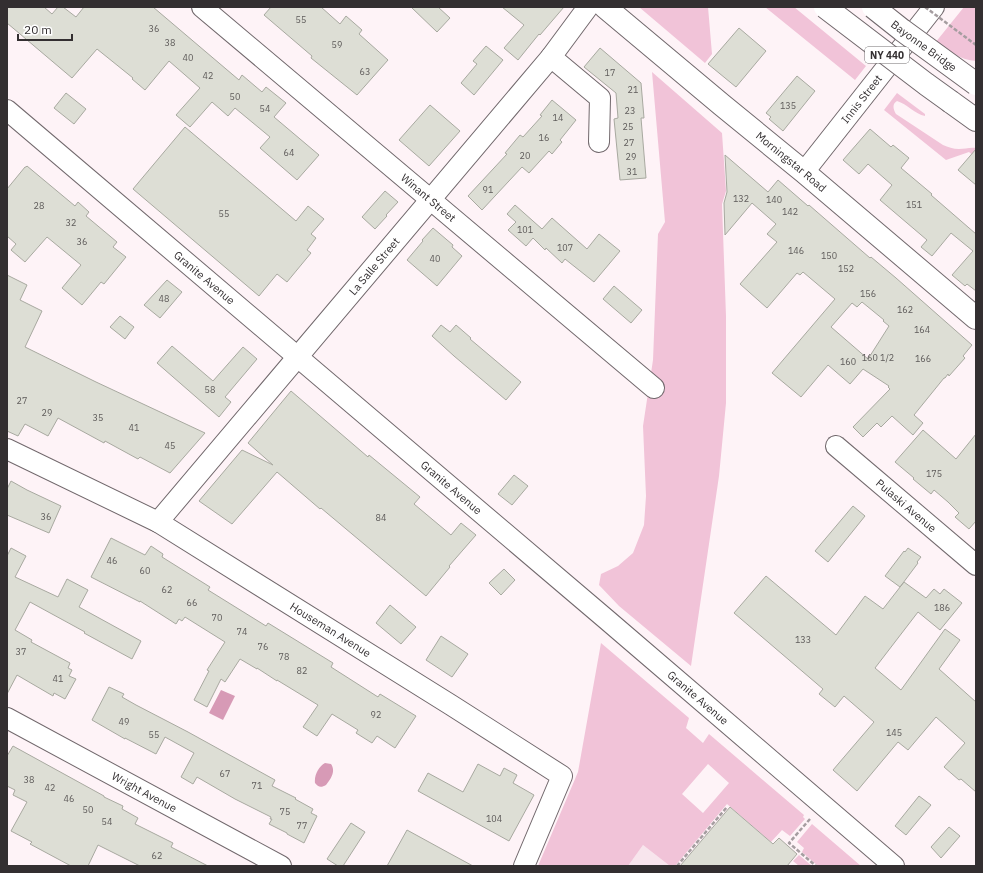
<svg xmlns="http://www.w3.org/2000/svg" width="983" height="873" viewBox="0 0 983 873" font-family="'IBM Plex Sans',sans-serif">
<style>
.built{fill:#f8e5ed}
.green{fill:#f1c3d8;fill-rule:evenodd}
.water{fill:#d79ab6}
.building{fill:#ddded5;stroke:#a8a9a0;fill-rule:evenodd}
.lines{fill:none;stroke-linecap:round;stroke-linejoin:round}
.minor-casing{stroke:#71686c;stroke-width:22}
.tertiary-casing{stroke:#71686c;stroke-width:24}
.motorway-casing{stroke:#71686c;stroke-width:24}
.path{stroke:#a59da0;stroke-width:2.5;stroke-dasharray:4 2;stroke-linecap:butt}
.minor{stroke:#fff;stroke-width:20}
.tertiary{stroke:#fff;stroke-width:22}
.motorway{stroke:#fff;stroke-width:22}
.motorway-bridge-casing{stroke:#71686c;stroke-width:24;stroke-linecap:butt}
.path-bridge{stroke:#a59da0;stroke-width:2.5;stroke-dasharray:4 2;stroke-linecap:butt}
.motorway-bridge{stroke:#fff;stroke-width:22}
.labels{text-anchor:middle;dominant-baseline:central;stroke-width:4;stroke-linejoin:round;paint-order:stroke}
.number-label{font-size:9px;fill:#5e5b5a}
.shield{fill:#fff;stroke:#706d6f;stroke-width:1}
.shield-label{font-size:10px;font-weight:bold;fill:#332f31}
.street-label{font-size:11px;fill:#332f31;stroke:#fff}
</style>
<rect width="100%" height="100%" fill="#fef3f7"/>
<!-- built -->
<path class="built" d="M 643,845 L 670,866 L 628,866 Z"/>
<!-- green -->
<path class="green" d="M 639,7 L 708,7 L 712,54 L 705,63 Z
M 765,7 L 794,7 L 866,66 L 855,80 Z
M 964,7 L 976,7 L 976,61 C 961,60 948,51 935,43 Z
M 652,72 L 722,133 L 726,191 L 722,204 L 726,316 L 726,403 L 719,476 L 691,666 L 619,606 L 599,585 L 601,574 L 618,566 L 633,553 L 644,525 L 646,496 L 643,426 L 653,360 L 658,234 L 665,222 Z
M 897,93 L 925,114 L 925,116 C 915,114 907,104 897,101 C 892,104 893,109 896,114 L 943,145 C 948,147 953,149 959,149 C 965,149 970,147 976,148 L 976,158 L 969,152 L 946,160 L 884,110 Z
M 601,643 L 689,718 L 686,728 L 703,743 L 709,734 L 804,815 L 803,817 L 805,819 L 790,836 L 782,830 L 771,842 L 727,804 L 675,866 L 670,866 L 643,845 L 628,866 L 538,866 L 578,772 ZM 708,764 L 729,783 L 703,813 L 682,794 Z
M 812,824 L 861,866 L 818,866 L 802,852 L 804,848 L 797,842 Z
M 799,855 L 812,866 L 799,866 L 793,861 Z"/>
<!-- water -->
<path class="water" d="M 221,690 L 235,696 L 223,720 L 209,713 Z
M 325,763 L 331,764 C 336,771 331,779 326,785 C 321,788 318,787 315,783 C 314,775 319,766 325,763 Z"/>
<!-- building -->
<path class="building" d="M 7,7 L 44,7 L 52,14 L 58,7 L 63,7 L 76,17 L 84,7 L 153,7 L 239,80 L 242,75 L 262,92 L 266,87 L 286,103 L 274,117 L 319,155 L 297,180 L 260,148 L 270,137 L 235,108 L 228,116 L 212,102 L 190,127 L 176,115 L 200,88 L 169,61 L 145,90 L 132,79 L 133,78 L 97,49 L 72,78 L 7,23 Z
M 271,7 L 321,7 L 340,24 L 346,16 L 362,30 L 359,34 L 388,60 L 357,95 L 311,58 L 312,56 L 264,15 Z
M 411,7 L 438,7 L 450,18 L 437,32 Z
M 502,7 L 564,7 L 540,35 L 539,34 L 518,60 L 504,48 L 524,25 Z
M 739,28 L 766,51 L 736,87 L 708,64 Z
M 486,46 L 503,60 L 474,95 L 461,83 L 477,64 L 473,61 Z
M 600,48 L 641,83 L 644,118 L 641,118 L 646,178 L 620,180 L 614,119 L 618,118 L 616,93 L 584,67 Z
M 797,76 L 815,91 L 783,131 L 769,119 L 771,117 L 766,113 Z
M 66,93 L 86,109 L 74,124 L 54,108 Z
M 552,100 L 576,120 L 560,140 L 562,142 L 552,154 L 549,151 L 529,173 L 522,167 L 482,210 L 468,196 L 507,154 L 505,153 L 520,135 L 523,137 L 542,116 L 540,115 Z
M 430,105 L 460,131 L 429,166 L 399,140 Z
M 185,127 L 296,221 L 308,206 L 324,219 L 311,234 L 316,238 L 307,250 L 311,253 L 287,282 L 277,274 L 259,296 L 133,189 Z
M 870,129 L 891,147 L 893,145 L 909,158 L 901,168 L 932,194 L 931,195 L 976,234 L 976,291 L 967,284 L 965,286 L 952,275 L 973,251 L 951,233 L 932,256 L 921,247 L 927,240 L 880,200 L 892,185 L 868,164 L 859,174 L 843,160 Z
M 976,149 L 976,185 L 958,170 Z
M 725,155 L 768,192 L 778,180 L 808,206 L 809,205 L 870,258 L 871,257 L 896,278 L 972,345 L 963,356 L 965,358 L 949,376 L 948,374 L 945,378 L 944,378 L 914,415 L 923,423 L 913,435 L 892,416 L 881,427 L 877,423 L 863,437 L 853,427 L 890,389 L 888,387 L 889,386 L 863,369 L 850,384 L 828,365 L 801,397 L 772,373 L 835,299 L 803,272 L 800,275 L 797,273 L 767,308 L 740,284 L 777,242 L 767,234 L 776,224 L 752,203 L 725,235 L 724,203 L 727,192 ZM 862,302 L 884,320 L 883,321 L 889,326 L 868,359 L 831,327 L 852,303 L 857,307 Z
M 27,166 L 75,206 L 78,202 L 89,212 L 86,216 L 117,242 L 113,247 L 126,257 L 104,284 L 101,282 L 82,305 L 62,288 L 81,265 L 47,237 L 25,262 L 11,250 L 16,244 L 7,236 L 7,189 L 25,167 L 26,167 Z
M 385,191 L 398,202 L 386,215 L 387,216 L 375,229 L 362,217 Z
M 515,205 L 542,229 L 552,218 L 587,249 L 599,234 L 620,251 L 594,282 L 565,259 L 562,263 L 546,248 L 545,250 L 533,238 L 526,246 L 508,230 L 516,222 L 507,214 Z
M 433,228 L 453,245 L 452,247 L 462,256 L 437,286 L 407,260 L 423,241 L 422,240 Z
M 7,275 L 27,285 L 20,300 L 42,311 L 25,347 L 96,382 L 205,433 L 170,473 L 140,457 L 138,459 L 105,441 L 104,443 L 58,418 L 48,436 L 25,424 L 18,436 L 7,431 Z
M 167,280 L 182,292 L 160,318 L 144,305 Z
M 614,286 L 642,310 L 631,323 L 603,299 Z
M 120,316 L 134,327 L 125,339 L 110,327 Z
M 441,325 L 450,332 L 456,325 L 471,338 L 470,339 L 521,382 L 506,400 L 454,356 L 432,336 Z
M 172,346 L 213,381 L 243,347 L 257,359 L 225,397 L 231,402 L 219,417 L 157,363 Z
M 291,391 L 368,457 L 369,455 L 420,497 L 414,504 L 451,535 L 461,523 L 476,535 L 449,566 L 450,567 L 426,596 L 321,508 L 320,509 L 277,472 L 232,524 L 199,501 L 242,450 L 273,465 L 248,443 Z
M 923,430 L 956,459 L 976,434 L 976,521 L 969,529 L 955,517 L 959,513 L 948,502 L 934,490 L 931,494 L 913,479 L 914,478 L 895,462 Z
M 514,475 L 528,486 L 512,505 L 498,494 Z
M 11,481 L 27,490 L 61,506 L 49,533 L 7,515 L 7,489 Z
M 853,506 L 865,516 L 828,562 L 815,551 Z
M 111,538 L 145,555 L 151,546 L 163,554 L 162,557 L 210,587 L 208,590 L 266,626 L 268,623 L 333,663 L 331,667 L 378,697 L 380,694 L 416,716 L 395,748 L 377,736 L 372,743 L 356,733 L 358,730 L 332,714 L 317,736 L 303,727 L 318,705 L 277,680 L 277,681 L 257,668 L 257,669 L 240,659 L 225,682 L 221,679 L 207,707 L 194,700 L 209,671 L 207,670 L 225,642 L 185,617 L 182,621 L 179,619 L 176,624 L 140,601 L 140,602 L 91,577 Z
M 11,548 L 26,556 L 15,577 L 58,597 L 67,579 L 88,590 L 79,607 L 141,641 L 132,659 L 84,633 L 85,632 L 30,602 L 15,630 L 32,640 L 31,642 L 70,663 L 68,668 L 72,670 L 69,676 L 76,679 L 65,699 L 54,693 L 53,696 L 17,675 L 7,694 L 7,556 Z
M 908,548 L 921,557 L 917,562 L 918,563 L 900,587 L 885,576 L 904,551 L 905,552 Z
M 504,569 L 515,580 L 501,595 L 489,583 Z
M 766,576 L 836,635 L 865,596 L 883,609 L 904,582 L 926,598 L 934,589 L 940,594 L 944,589 L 962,603 L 940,630 L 918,612 L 875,668 L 901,690 L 945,629 L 960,640 L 939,669 L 976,702 L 976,792 L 961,779 L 959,780 L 944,767 L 965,743 L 936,717 L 908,750 L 898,742 L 857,791 L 833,770 L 874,722 L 844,696 L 835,707 L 819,694 L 823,689 L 734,613 Z
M 390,605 L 416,627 L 401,644 L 376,623 Z
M 441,636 L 468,654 L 452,677 L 426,660 Z
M 109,687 L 124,694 L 122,697 L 136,705 L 188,732 L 275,780 L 272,786 L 296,798 L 295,799 L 313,809 L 311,813 L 317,816 L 304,843 L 287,834 L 287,833 L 269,824 L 272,819 L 270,819 L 271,817 L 235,799 L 197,777 L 193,784 L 181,777 L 194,753 L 165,737 L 156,754 L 125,738 L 125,739 L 92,720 Z
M 13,746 L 104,796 L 104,797 L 123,806 L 122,809 L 138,818 L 135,824 L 173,843 L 171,847 L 208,866 L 140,866 L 98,845 L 88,866 L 71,866 L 30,844 L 32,842 L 11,831 L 27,802 L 13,795 L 15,790 L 7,786 L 7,756 Z
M 478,764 L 500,776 L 504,768 L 517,775 L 513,783 L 534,795 L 509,841 L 418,791 L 428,773 L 463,792 Z
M 919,796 L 931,805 L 906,835 L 895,826 Z
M 730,807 L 773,844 L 779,838 L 797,854 L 787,866 L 680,866 Z
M 351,823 L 365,832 L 343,866 L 338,866 L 327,859 Z
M 949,827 L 960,836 L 941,858 L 931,847 Z
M 407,830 L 449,853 L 473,866 L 387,866 Z"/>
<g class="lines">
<!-- minor casing -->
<g class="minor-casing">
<g id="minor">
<path id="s1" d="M 202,7 L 654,388"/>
<path d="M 551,57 L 600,98 L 599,142"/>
<path id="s2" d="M 7,110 L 606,619 L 894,866"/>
<path id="s3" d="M 804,172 L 934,7"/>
<path id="s4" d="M 836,446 L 976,565"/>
<path id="s5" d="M 7,449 L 158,522 L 451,705 L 562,776 L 524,866"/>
<path id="s6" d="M 158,522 L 551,57 L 588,7"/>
<path id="s7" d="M 7,718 L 281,866"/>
</g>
</g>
<!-- tertiary casing -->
<g class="tertiary-casing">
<g id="tertiary">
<path id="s8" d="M 605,7 L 722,105 L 804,172 L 976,318"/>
</g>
</g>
<!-- motorway casing -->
<g class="motorway-casing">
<path id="motorway" d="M 951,102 L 976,120"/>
</g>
<!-- path -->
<path class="path" d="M 810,819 L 789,843 L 816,866
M 677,866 L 727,807"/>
<!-- minor -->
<use href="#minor" class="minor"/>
<!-- tertiary -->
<use href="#tertiary" class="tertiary"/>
<!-- motorway -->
<use href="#motorway" class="motorway"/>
<!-- motorway-bridge casing -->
<g class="motorway-bridge-casing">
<g id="motorway-bridge">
<path d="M 825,7 L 926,84 L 951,102"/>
<path id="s9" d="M 873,7 L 902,30 L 976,84"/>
</g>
</g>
<!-- path-bridge -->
<path class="path-bridge" d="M 925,7 L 976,45"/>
<!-- motorway-bridge -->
<use href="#motorway-bridge" class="motorway-bridge"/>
</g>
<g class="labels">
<!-- number labels -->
<g class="number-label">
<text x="301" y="19">55</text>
<text x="154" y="28">36</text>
<text x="170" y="42">38</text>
<text x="337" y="44">59</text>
<text x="188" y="57">40</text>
<text x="365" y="71">63</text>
<text x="610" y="72">17</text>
<text x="208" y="75">42</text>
<text x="633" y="89">21</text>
<text x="235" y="96">50</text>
<text x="788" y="105">135</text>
<text x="265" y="108">54</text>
<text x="630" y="110">23</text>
<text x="558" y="117">14</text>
<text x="628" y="126">25</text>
<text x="544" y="137">16</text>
<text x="629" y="142">27</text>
<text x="289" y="152">64</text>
<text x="525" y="155">20</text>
<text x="631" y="156">29</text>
<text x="632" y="171">31</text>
<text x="488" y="189">91</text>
<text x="741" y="198">132</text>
<text x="774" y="199">140</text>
<text x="914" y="204">151</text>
<text x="39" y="205">28</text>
<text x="790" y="211">142</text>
<text x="224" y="213">55</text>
<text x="71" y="222">32</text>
<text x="525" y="229">101</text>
<text x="82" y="241">36</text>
<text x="565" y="247">107</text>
<text x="796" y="250">146</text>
<text x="829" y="255">150</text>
<text x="435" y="258">40</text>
<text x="846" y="268">152</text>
<text x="868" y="293">156</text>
<text x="164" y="298">48</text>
<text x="905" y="309">162</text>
<text x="922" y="329">164</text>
<text x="878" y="357">160 1/2</text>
<text x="923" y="358">166</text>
<text x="848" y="361">160</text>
<text x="210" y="389">58</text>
<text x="22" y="400">27</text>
<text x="47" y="412">29</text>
<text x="98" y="417">35</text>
<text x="134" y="427">41</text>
<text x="170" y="445">45</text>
<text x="934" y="473">175</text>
<text x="46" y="516">36</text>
<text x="381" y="517">84</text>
<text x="112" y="560">46</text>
<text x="145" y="570">60</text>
<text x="167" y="589">62</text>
<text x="192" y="602">66</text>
<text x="942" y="607">186</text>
<text x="217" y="617">70</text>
<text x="242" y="631">74</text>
<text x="803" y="639">133</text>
<text x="263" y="646">76</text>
<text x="21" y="651">37</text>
<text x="284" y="656">78</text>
<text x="302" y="670">82</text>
<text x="58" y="678">41</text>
<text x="376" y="714">92</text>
<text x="124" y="721">49</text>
<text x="894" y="732">145</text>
<text x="154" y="734">55</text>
<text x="225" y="773">67</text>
<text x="29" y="779">38</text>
<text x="257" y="785">71</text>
<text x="50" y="787">42</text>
<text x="69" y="798">46</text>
<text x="88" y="809">50</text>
<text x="285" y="811">75</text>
<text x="494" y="818">104</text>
<text x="107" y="821">54</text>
<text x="302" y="825">77</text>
<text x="157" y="855">62</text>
</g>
<!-- shield labels -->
<rect class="shield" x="865" y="47" width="44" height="16" rx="3"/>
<g class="shield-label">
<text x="887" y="55">NY 440</text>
</g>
<!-- street labels -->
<g class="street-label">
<text stroke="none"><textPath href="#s9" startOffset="64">Bayonne Bridge</textPath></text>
<text stroke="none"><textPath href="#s3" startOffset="93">Innis Street</textPath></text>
<text stroke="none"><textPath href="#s8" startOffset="242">Morningstar Road</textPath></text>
<text stroke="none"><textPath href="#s1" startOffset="296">Winant Street</textPath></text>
<text stroke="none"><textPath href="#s6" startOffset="335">La Salle Street</textPath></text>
<text stroke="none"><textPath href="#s2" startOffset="259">Granite Avenue</textPath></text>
<text stroke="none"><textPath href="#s2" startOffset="583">Granite Avenue</textPath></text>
<text stroke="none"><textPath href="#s4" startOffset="92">Pulaski Avenue</textPath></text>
<text stroke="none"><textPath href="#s5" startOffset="371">Houseman Avenue</textPath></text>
<text stroke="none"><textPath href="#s2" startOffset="907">Granite Avenue</textPath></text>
<text stroke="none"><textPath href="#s7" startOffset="156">Wright Avenue</textPath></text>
</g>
</g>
<!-- border -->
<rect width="983" height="873" fill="none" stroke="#332f31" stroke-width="16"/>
<!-- scale -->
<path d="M18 34v6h54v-6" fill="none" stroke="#332f31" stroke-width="2"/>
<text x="24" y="34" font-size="12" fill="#332f31" stroke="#ffffff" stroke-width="3" paint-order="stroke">20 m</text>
</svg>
